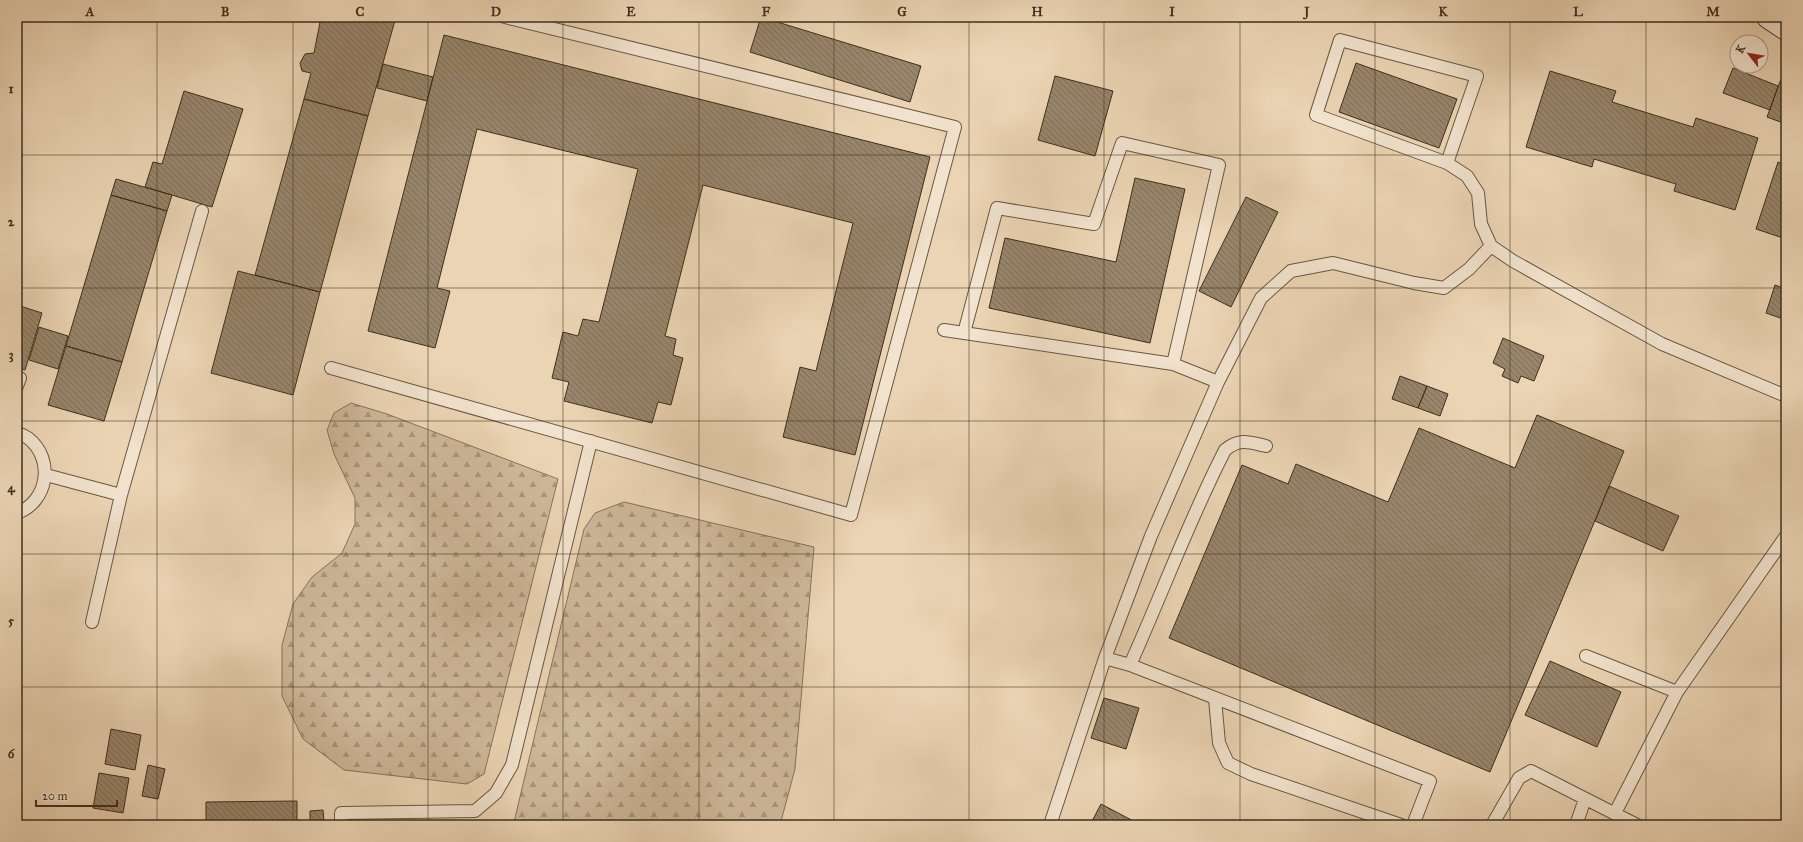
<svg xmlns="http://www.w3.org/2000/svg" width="1803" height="842" viewBox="0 0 1803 842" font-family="'IM FELL Great Primer',serif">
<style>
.forest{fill:url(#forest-firs);stroke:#86745b}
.building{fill:url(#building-back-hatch);stroke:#3e2f1c}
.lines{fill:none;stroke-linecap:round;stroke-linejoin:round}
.lane-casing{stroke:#695842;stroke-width:14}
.secondary-casing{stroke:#3e2f1c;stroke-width:24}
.lane{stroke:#f2e3ce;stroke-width:12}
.secondary{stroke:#f2e3ce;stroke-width:22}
.grid{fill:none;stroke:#3e2f1c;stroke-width:1;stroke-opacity:0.55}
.neatline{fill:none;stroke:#3e2f1c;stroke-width:1.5}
.grid-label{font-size:13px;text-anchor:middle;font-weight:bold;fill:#3e2f1c}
</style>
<defs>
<pattern id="forest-firs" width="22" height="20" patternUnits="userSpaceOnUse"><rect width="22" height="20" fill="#ceb89a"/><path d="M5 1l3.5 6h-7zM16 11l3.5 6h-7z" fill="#a9967d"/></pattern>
<pattern id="building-back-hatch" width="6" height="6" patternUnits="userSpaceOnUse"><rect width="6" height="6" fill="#98856b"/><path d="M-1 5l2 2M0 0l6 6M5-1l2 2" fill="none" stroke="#7d6d57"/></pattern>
</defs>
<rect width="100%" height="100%" fill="#ebd4b4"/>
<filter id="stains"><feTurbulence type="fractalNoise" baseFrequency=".005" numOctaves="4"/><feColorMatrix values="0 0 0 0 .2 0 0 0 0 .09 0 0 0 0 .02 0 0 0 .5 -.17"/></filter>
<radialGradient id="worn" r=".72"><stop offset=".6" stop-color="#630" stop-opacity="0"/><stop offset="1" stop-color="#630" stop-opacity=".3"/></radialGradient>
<!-- forest -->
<path class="forest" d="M 351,403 L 387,414 L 558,479 L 484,774 L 467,784 L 344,770 L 303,739 L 282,696 L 282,645 L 293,604 L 312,577 L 342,553 L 355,524 L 355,498 L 334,454 L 327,430 L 334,413 Z
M 624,502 L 814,547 L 795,769 L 780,825 L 546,825 L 514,822 L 584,529 L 595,513 Z"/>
<!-- building -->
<path class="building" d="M 321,17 L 396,17 L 368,116 L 304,99 L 311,73 L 302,71 L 300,63 L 305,54 L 314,53 Z
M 761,17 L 921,66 L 910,102 L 750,52 Z
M 444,35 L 930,157 L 855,455 L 783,437 L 800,367 L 816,371 L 853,223 L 703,185 L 665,336 L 676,339 L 673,355 L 683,358 L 671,405 L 658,402 L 652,423 L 564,401 L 569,382 L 552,378 L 563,332 L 578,336 L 583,319 L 599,322 L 638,169 L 477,129 L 437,288 L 450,291 L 435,348 L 368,331 Z
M 1356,63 L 1457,99 L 1439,148 L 1339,112 Z
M 383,64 L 433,77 L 427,101 L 377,88 Z
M 1733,68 L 1778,86 L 1770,110 L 1723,93 Z
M 1550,71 L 1616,91 L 1612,102 L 1693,127 L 1696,118 L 1758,138 L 1735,210 L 1674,191 L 1676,184 L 1594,159 L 1592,167 L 1526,147 Z
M 1055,76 L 1113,91 L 1095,156 L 1038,140 Z
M 1781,79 L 1786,81 L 1786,124 L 1767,117 Z
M 184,91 L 243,109 L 212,207 L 145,187 L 153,162 L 162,164 Z
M 304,99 L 368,116 L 320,292 L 255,275 Z
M 1778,162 L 1786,165 L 1786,239 L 1756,229 Z
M 1135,178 L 1185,189 L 1150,343 L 989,308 L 1005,238 L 1116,262 Z
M 116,179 L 172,195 L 167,211 L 111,195 Z
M 111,195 L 167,211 L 122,362 L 66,346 Z
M 1246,197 L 1278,212 L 1231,307 L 1199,291 Z
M 238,271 L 320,292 L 293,395 L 211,373 Z
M 1775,285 L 1786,289 L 1786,320 L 1766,313 Z
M 17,305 L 42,313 L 25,370 L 17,367 Z
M 39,327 L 68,336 L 58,369 L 29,360 Z
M 1503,338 L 1544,356 L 1534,381 L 1521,376 L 1518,383 L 1502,376 L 1505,369 L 1493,363 Z
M 66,346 L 122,362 L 104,421 L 48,405 Z
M 1400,376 L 1427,386 L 1418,408 L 1392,399 Z
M 1427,386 L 1448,394 L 1440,416 L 1418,408 Z
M 1537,415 L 1624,451 L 1490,772 L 1169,638 L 1242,465 L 1288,484 L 1296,464 L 1388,502 L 1419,428 L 1515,468 Z
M 1609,486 L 1679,516 L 1663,551 L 1595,521 Z
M 1550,661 L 1621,692 L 1597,747 L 1525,715 Z
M 1104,698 L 1139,708 L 1126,749 L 1091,738 Z
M 111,729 L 141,735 L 135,770 L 105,764 Z
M 148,765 L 165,769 L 158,799 L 142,796 Z
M 99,773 L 129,778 L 123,813 L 93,808 Z
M 297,801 L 297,825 L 206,825 L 206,802 Z
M 1101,804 L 1141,825 L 1090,825 Z
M 323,810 L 324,821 L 310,822 L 310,811 Z
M 89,820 L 119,823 L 119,825 L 88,825 Z"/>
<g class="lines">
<!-- lane casing -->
<g class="lane-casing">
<path id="lane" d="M 1447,163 L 1477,76 L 1340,40 L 1316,115 L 1447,163 L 1467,176 L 1478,193 L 1481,224 L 1491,246 L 1513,261 L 1662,344 L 1786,396
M 944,330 L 1173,364 L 1218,382
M 964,333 L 997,208 L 1094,224 L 1122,143 L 1219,165 L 1173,364
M 331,368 L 851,515 L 955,127 L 505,17
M 17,386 L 20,378
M 17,433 C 20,434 25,436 28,438 C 55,459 48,502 17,513
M 46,475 L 121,495
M 92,622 L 121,495 L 202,211
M 1586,656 L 1677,692
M 1105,658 L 1130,665 L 1430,781 L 1413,825
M 1130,665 C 1162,594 1189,520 1225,450 C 1240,438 1248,442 1266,446
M 1215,699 L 1219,743 L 1228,763 L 1251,774 L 1401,825
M 1615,813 L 1677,692 L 1786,536
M 341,825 L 341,813 L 475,811 L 496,793 L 512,765 L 591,441
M 1050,825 L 1105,658 L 1151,536 L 1218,382 L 1261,298 L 1291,271 L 1333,263 L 1414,283 L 1444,288 L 1469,269 L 1491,246
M 1492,825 L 1519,778 L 1531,771 L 1637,825
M 1576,825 L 1585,799"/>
</g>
<!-- secondary casing -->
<g class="secondary-casing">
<path id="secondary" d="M 1768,17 L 1786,29"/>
</g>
<!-- lane -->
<use href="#lane" class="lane"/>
<!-- secondary -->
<use href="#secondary" class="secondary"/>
</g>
<!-- grid -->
<path class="grid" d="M 157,17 L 157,825M 293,17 L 293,825M 428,17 L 428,825M 563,17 L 563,825M 699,17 L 699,825M 834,17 L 834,825M 969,17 L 969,825M 1104,17 L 1104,825M 1240,17 L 1240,825M 1375,17 L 1375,825M 1510,17 L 1510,825M 1646,17 L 1646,825M 17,155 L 1786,155M 17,288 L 1786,288M 17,421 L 1786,421M 17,554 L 1786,554M 17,687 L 1786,687"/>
<!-- margin -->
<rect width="1803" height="842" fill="none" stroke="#ebd4b4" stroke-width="44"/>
<!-- north arrow -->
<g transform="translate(1749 54) rotate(301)"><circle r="19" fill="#f2e3ce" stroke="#aa9b87"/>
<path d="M0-3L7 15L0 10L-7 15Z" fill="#8f2418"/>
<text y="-6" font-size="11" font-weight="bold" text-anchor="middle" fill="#3e2f1c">K</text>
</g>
<!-- scale -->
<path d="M36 800v6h81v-6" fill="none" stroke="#3e2f1c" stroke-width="2"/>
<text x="42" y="800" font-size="12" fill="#3e2f1c" stroke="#f2e3ce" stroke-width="3" paint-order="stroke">20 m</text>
<rect x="22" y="22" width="1759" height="798" class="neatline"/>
<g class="grid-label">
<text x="90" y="16">A</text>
<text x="225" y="16">B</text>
<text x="360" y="16">C</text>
<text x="496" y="16">D</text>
<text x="631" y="16">E</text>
<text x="766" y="16">F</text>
<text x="902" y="16">G</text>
<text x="1037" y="16">H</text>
<text x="1172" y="16">I</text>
<text x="1307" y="16">J</text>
<text x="1443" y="16">K</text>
<text x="1578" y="16">L</text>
<text x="1713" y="16">M</text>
<text x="11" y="93">1</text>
<text x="11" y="226">2</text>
<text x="11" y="359">3</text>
<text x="11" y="492">4</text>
<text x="11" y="625">5</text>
<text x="11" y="758">6</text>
</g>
<rect width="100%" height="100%" filter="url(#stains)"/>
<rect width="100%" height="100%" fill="url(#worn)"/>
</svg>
